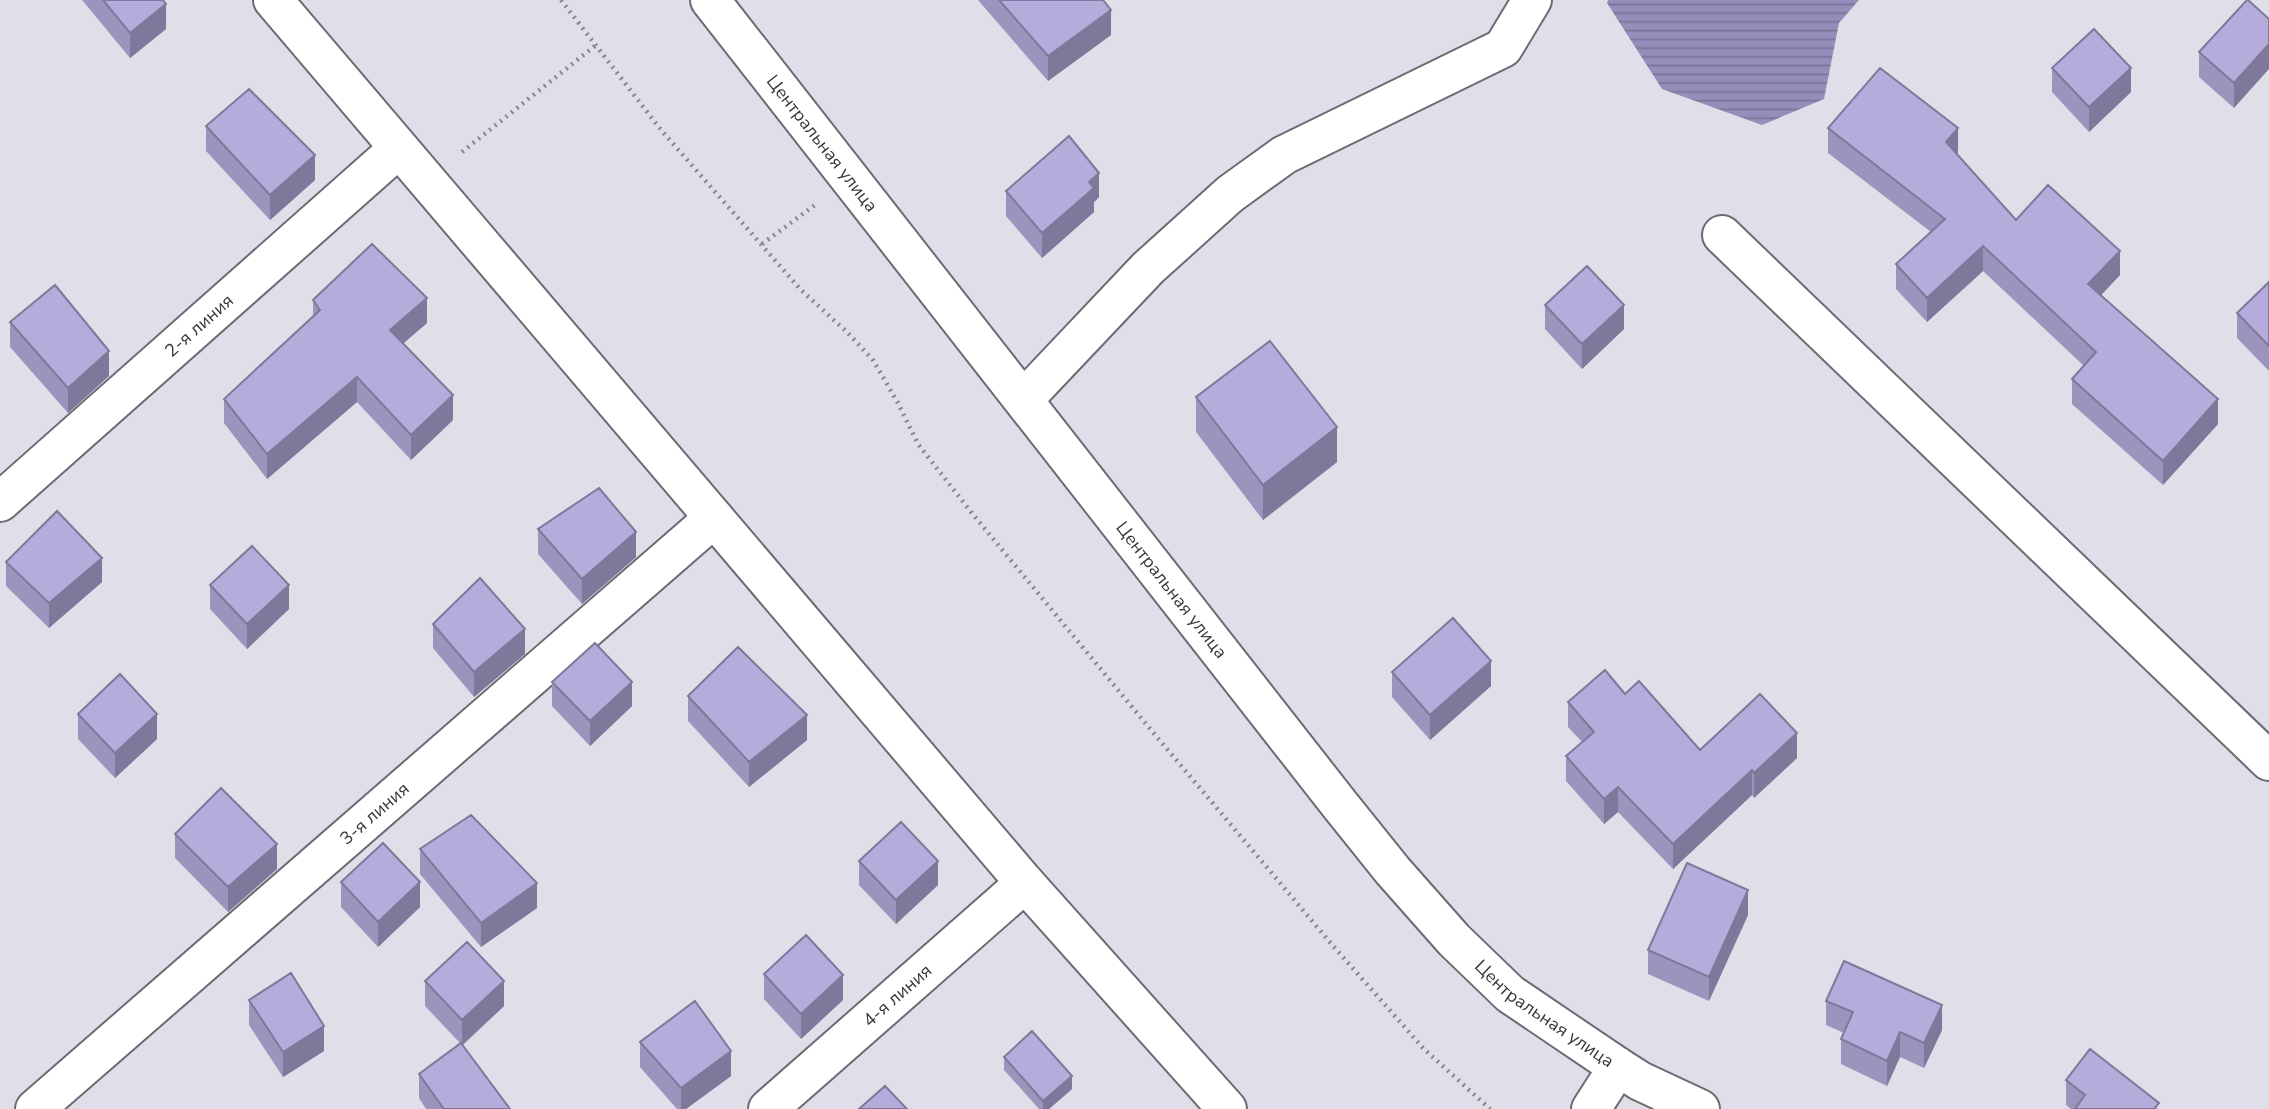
<svg xmlns="http://www.w3.org/2000/svg" width="2269" height="1109" viewBox="0 0 2269 1109" font-family="'Nunito Sans',sans-serif">
<style>
.water{fill:url(#water-rules)}
.lines{fill:none;stroke-linecap:round;stroke-linejoin:round}
.street-casing{stroke:#6c6b74;stroke-width:42}
.secondary-casing{stroke:#6c6b74;stroke-width:42}
.path{stroke:#88878e;stroke-width:4.5;stroke-dasharray:2 5;stroke-linecap:butt}
.street{stroke:#fff;stroke-width:38}
.secondary{stroke:#fff;stroke-width:38}
.wall{fill:#9d94bd}
.shaded-wall{fill:#7f789a}
.building{fill:#b6acdc;stroke:#7f789a;stroke-width:2}
.labels{text-anchor:middle;dominant-baseline:central;stroke-width:6;stroke-linejoin:round;paint-order:stroke}
.street-label{font-size:18px;fill:#37373b;stroke:#fff}
</style>
<defs>
<pattern id="water-rules" width="6" height="5" patternUnits="userSpaceOnUse" patternTransform="scale(1.75)"><rect width="6" height="5" fill="#968dba"/><path d="M0 2.5h6" fill="none" stroke="#7b7498"/></pattern>
</defs>
<rect width="100%" height="100%" fill="#e0dee9"/>
<!-- water -->
<path class="water" d="M 1608,0 L 1859,0 L 1839,23 L 1824,99 L 1762,125 L 1662,89 L 1607,3 Z"/>
<g class="lines">
<!-- street casing -->
<g class="street-casing">
<g id="street">
<path d="M 273,0 L 1025,883 L 1227,1109"/>
<path d="M 1722,235 L 2269,761"/>
<path d="M 1024,399 L 1148,268 L 1230,194 L 1284,155 L 1503,48 L 1532,0"/>
<path id="s1" d="M 0,502 L 398,149"/>
<path id="s2" d="M 35,1109 L 714,518"/>
<path id="s3" d="M 768,1109 L 1025,883"/>
<path d="M 1591,1109 L 1618,1067"/>
</g>
</g>
<!-- secondary casing -->
<g class="secondary-casing">
<g id="secondary">
<path id="s4" d="M 710,0 L 1340,805 L 1393,871 L 1454,940 L 1510,994 L 1618,1067 L 1640,1081 L 1700,1109"/>
</g>
</g>
<!-- path -->
<path class="path" d="M 561,0 L 661,130 L 801,290 L 848,333 L 873,360 L 898,403 L 918,444 L 971,512 L 1151,730 L 1334,947 L 1423,1048 L 1490,1109
M 462,152 L 596,45
M 762,244 L 815,205"/>
<!-- street -->
<use href="#street" class="street"/>
<!-- secondary -->
<use href="#secondary" class="secondary"/>
</g>
<!-- wall -->
<path class="wall" d="M 82,0 L 163,0 L 166,29 L 130,58 Z
M 978,0 L 1103,0 L 1111,35 L 1048,81 Z
M 2269,19 L 2234,108 L 2199,77 L 2199,52 Z
M 2052,68 L 2131,92 L 2089,132 L 2052,92 Z
M 206,126 L 315,180 L 270,220 L 206,151 Z
M 1828,128 L 1958,153 L 1957,154 L 2016,220 L 2120,275 L 2101,295 L 2218,424 L 2163,485 L 2072,404 L 2072,379 L 2084,366 L 1983,271 L 1927,322 L 1896,289 L 1896,264 L 1931,232 L 1828,153 Z
M 1006,191 L 1099,197 L 1094,202 L 1094,212 L 1042,258 L 1006,216 Z
M 2269,282 L 2269,371 L 2237,338 L 2237,313 Z
M 313,300 L 427,323 L 403,343 L 453,420 L 411,460 L 357,402 L 267,479 L 224,423 L 224,399 L 313,317 Z
M 1545,305 L 1624,329 L 1582,369 L 1545,329 Z
M 10,322 L 109,376 L 68,413 L 10,347 Z
M 1196,397 L 1337,462 L 1263,520 L 1196,432 Z
M 538,529 L 636,557 L 582,604 L 538,554 Z
M 6,562 L 102,582 L 49,628 L 6,586 Z
M 210,585 L 289,609 L 247,649 L 210,609 Z
M 433,624 L 525,654 L 474,697 L 433,648 Z
M 1392,672 L 1491,686 L 1430,740 L 1392,697 Z
M 552,682 L 632,706 L 590,746 L 552,706 Z
M 1625,694 L 1700,750 L 1797,758 L 1754,798 L 1752,795 L 1673,869 L 1618,812 L 1604,824 L 1566,781 L 1566,756 L 1582,742 L 1568,727 L 1568,702 Z
M 688,696 L 807,740 L 749,787 L 688,721 Z
M 78,714 L 157,739 L 115,778 L 78,739 Z
M 175,834 L 277,869 L 228,912 L 175,858 Z
M 420,849 L 537,908 L 481,947 L 420,874 Z
M 859,861 L 938,885 L 896,924 L 859,885 Z
M 341,882 L 420,907 L 378,947 L 341,907 Z
M 1748,915 L 1709,1001 L 1648,974 L 1648,950 Z
M 764,974 L 843,1000 L 801,1039 L 764,999 Z
M 425,981 L 504,1006 L 463,1045 L 510,1109 L 426,1109 L 419,1098 L 419,1074 L 460,1043 L 425,1006 Z
M 249,1000 L 324,1051 L 283,1077 L 249,1025 Z
M 1826,1001 L 1942,1030 L 1924,1068 L 1900,1057 L 1887,1086 L 1841,1064 L 1841,1039 L 1844,1033 L 1826,1025 Z
M 640,1042 L 731,1076 L 686,1109 L 677,1109 L 640,1067 Z
M 1004,1057 L 1072,1089 L 1049,1109 L 1039,1109 L 1004,1070 Z
M 2066,1080 L 2159,1109 L 2071,1109 L 2066,1105 Z"/>
<!-- shaded-wall -->
<path class="shaded-wall" d="M 166,4 L 166,29 L 130,58 L 130,33 Z
M 1111,10 L 1111,35 L 1048,81 L 1048,56 Z
M 2269,44 L 2269,69 L 2234,108 L 2234,83 Z
M 2131,68 L 2131,92 L 2089,132 L 2089,107 Z
M 1958,128 L 1958,153 L 1946,167 L 1946,142 Z
M 315,155 L 315,180 L 270,220 L 270,195 Z
M 1099,173 L 1099,197 L 1094,202 L 1094,212 L 1042,258 L 1042,233 L 1089,182 Z
M 1983,246 L 1983,271 L 1927,322 L 1927,298 Z
M 2120,251 L 2120,275 L 2088,309 L 2088,284 Z
M 427,298 L 427,323 L 390,355 L 390,330 Z
M 1624,305 L 1624,329 L 1582,369 L 1582,344 Z
M 109,351 L 109,376 L 68,413 L 68,388 Z
M 357,377 L 357,402 L 267,479 L 267,454 Z
M 453,395 L 453,420 L 411,460 L 411,435 Z
M 2218,399 L 2218,424 L 2163,485 L 2163,461 Z
M 1337,427 L 1337,462 L 1263,520 L 1263,485 Z
M 636,532 L 636,557 L 582,604 L 582,579 Z
M 102,558 L 102,582 L 49,628 L 49,603 Z
M 289,585 L 289,609 L 247,649 L 247,624 Z
M 525,629 L 525,654 L 474,697 L 474,672 Z
M 1491,661 L 1491,686 L 1430,740 L 1430,715 Z
M 632,682 L 632,706 L 590,746 L 590,721 Z
M 157,714 L 157,739 L 115,778 L 115,753 Z
M 807,715 L 807,740 L 749,787 L 749,762 Z
M 1797,733 L 1797,758 L 1754,798 L 1754,773 Z
M 1752,770 L 1752,795 L 1673,869 L 1673,844 Z
M 1618,787 L 1618,812 L 1604,824 L 1604,799 Z
M 277,844 L 277,869 L 228,912 L 228,887 Z
M 938,861 L 938,885 L 896,924 L 896,900 Z
M 420,882 L 420,907 L 378,947 L 378,922 Z
M 537,883 L 537,908 L 481,947 L 481,923 Z
M 1748,890 L 1748,915 L 1709,1001 L 1709,977 Z
M 843,975 L 843,1000 L 801,1039 L 801,1014 Z
M 504,981 L 504,1006 L 462,1045 L 462,1020 Z
M 1942,1005 L 1942,1030 L 1924,1068 L 1924,1043 Z
M 324,1026 L 324,1051 L 283,1077 L 283,1052 Z
M 1900,1032 L 1900,1057 L 1887,1086 L 1887,1061 Z
M 731,1051 L 731,1076 L 686,1109 L 681,1109 L 681,1088 Z
M 1072,1076 L 1072,1089 L 1049,1109 L 1043,1109 L 1043,1101 Z"/>
<!-- building -->
<path class="building" d="M 103,0 L 163,0 L 166,4 L 130,33 Z
M 999,0 L 1103,0 L 1111,10 L 1048,56 Z
M 2247,0 L 2248,0 L 2269,19 L 2269,44 L 2234,83 L 2199,52 Z
M 2094,29 L 2131,68 L 2089,107 L 2052,68 Z
M 1880,68 L 1958,128 L 1946,142 L 2016,220 L 2048,185 L 2120,251 L 2088,284 L 2218,399 L 2163,461 L 2072,379 L 2096,352 L 1983,246 L 1927,298 L 1896,264 L 1945,219 L 1828,128 Z
M 249,89 L 315,155 L 270,195 L 206,126 Z
M 1069,136 L 1099,173 L 1089,182 L 1094,188 L 1042,233 L 1006,191 Z
M 372,244 L 427,298 L 390,330 L 453,395 L 411,435 L 357,377 L 267,454 L 224,399 L 320,310 L 313,300 Z
M 1587,266 L 1624,305 L 1582,344 L 1545,305 Z
M 2269,282 L 2269,346 L 2237,313 Z
M 55,285 L 109,351 L 68,388 L 10,322 Z
M 1270,341 L 1337,427 L 1263,485 L 1196,397 Z
M 599,488 L 636,532 L 582,579 L 538,529 Z
M 57,511 L 102,558 L 49,603 L 6,562 Z
M 252,546 L 289,585 L 247,624 L 210,585 Z
M 480,578 L 525,629 L 474,672 L 433,624 Z
M 1453,618 L 1491,661 L 1430,715 L 1392,672 Z
M 595,643 L 632,682 L 590,721 L 552,682 Z
M 738,647 L 807,715 L 749,762 L 688,696 Z
M 1605,670 L 1625,694 L 1639,681 L 1700,750 L 1760,694 L 1797,733 L 1754,773 L 1752,770 L 1673,844 L 1618,787 L 1604,799 L 1566,756 L 1594,732 L 1568,702 Z
M 120,674 L 157,714 L 115,753 L 78,714 Z
M 221,788 L 277,844 L 228,887 L 175,834 Z
M 471,815 L 537,883 L 481,923 L 420,849 Z
M 901,822 L 938,861 L 896,900 L 859,861 Z
M 383,843 L 420,882 L 378,922 L 341,882 Z
M 1687,863 L 1748,890 L 1709,977 L 1648,950 Z
M 806,935 L 843,975 L 801,1014 L 764,974 Z
M 467,942 L 504,981 L 462,1020 L 425,981 Z
M 1844,961 L 1942,1005 L 1924,1043 L 1900,1032 L 1887,1061 L 1841,1039 L 1853,1012 L 1826,1001 Z
M 291,973 L 324,1026 L 283,1052 L 249,1000 Z
M 695,1001 L 731,1051 L 681,1088 L 640,1042 Z
M 1032,1031 L 1072,1076 L 1043,1101 L 1004,1057 Z
M 461,1043 L 510,1109 L 444,1109 L 419,1074 Z
M 2090,1049 L 2159,1103 L 2154,1109 L 2075,1109 L 2085,1095 L 2066,1080 Z
M 885,1086 L 907,1109 L 859,1109 Z"/>
<g class="labels">
<!-- street labels -->
<g class="street-label">
<text stroke="none"><textPath href="#s4" startOffset="182">Центральная улица</textPath></text>
<text stroke="none"><textPath href="#s1" startOffset="266">2-я линия</textPath></text>
<text stroke="none"><textPath href="#s4" startOffset="749">Центральная улица</textPath></text>
<text stroke="none"><textPath href="#s2" startOffset="450">3-я линия</textPath></text>
<text stroke="none"><textPath href="#s3" startOffset="172">4-я линия</textPath></text>
<text stroke="none"><textPath href="#s4" startOffset="1316">Центральная улица</textPath></text>
</g>
</g>
</svg>
